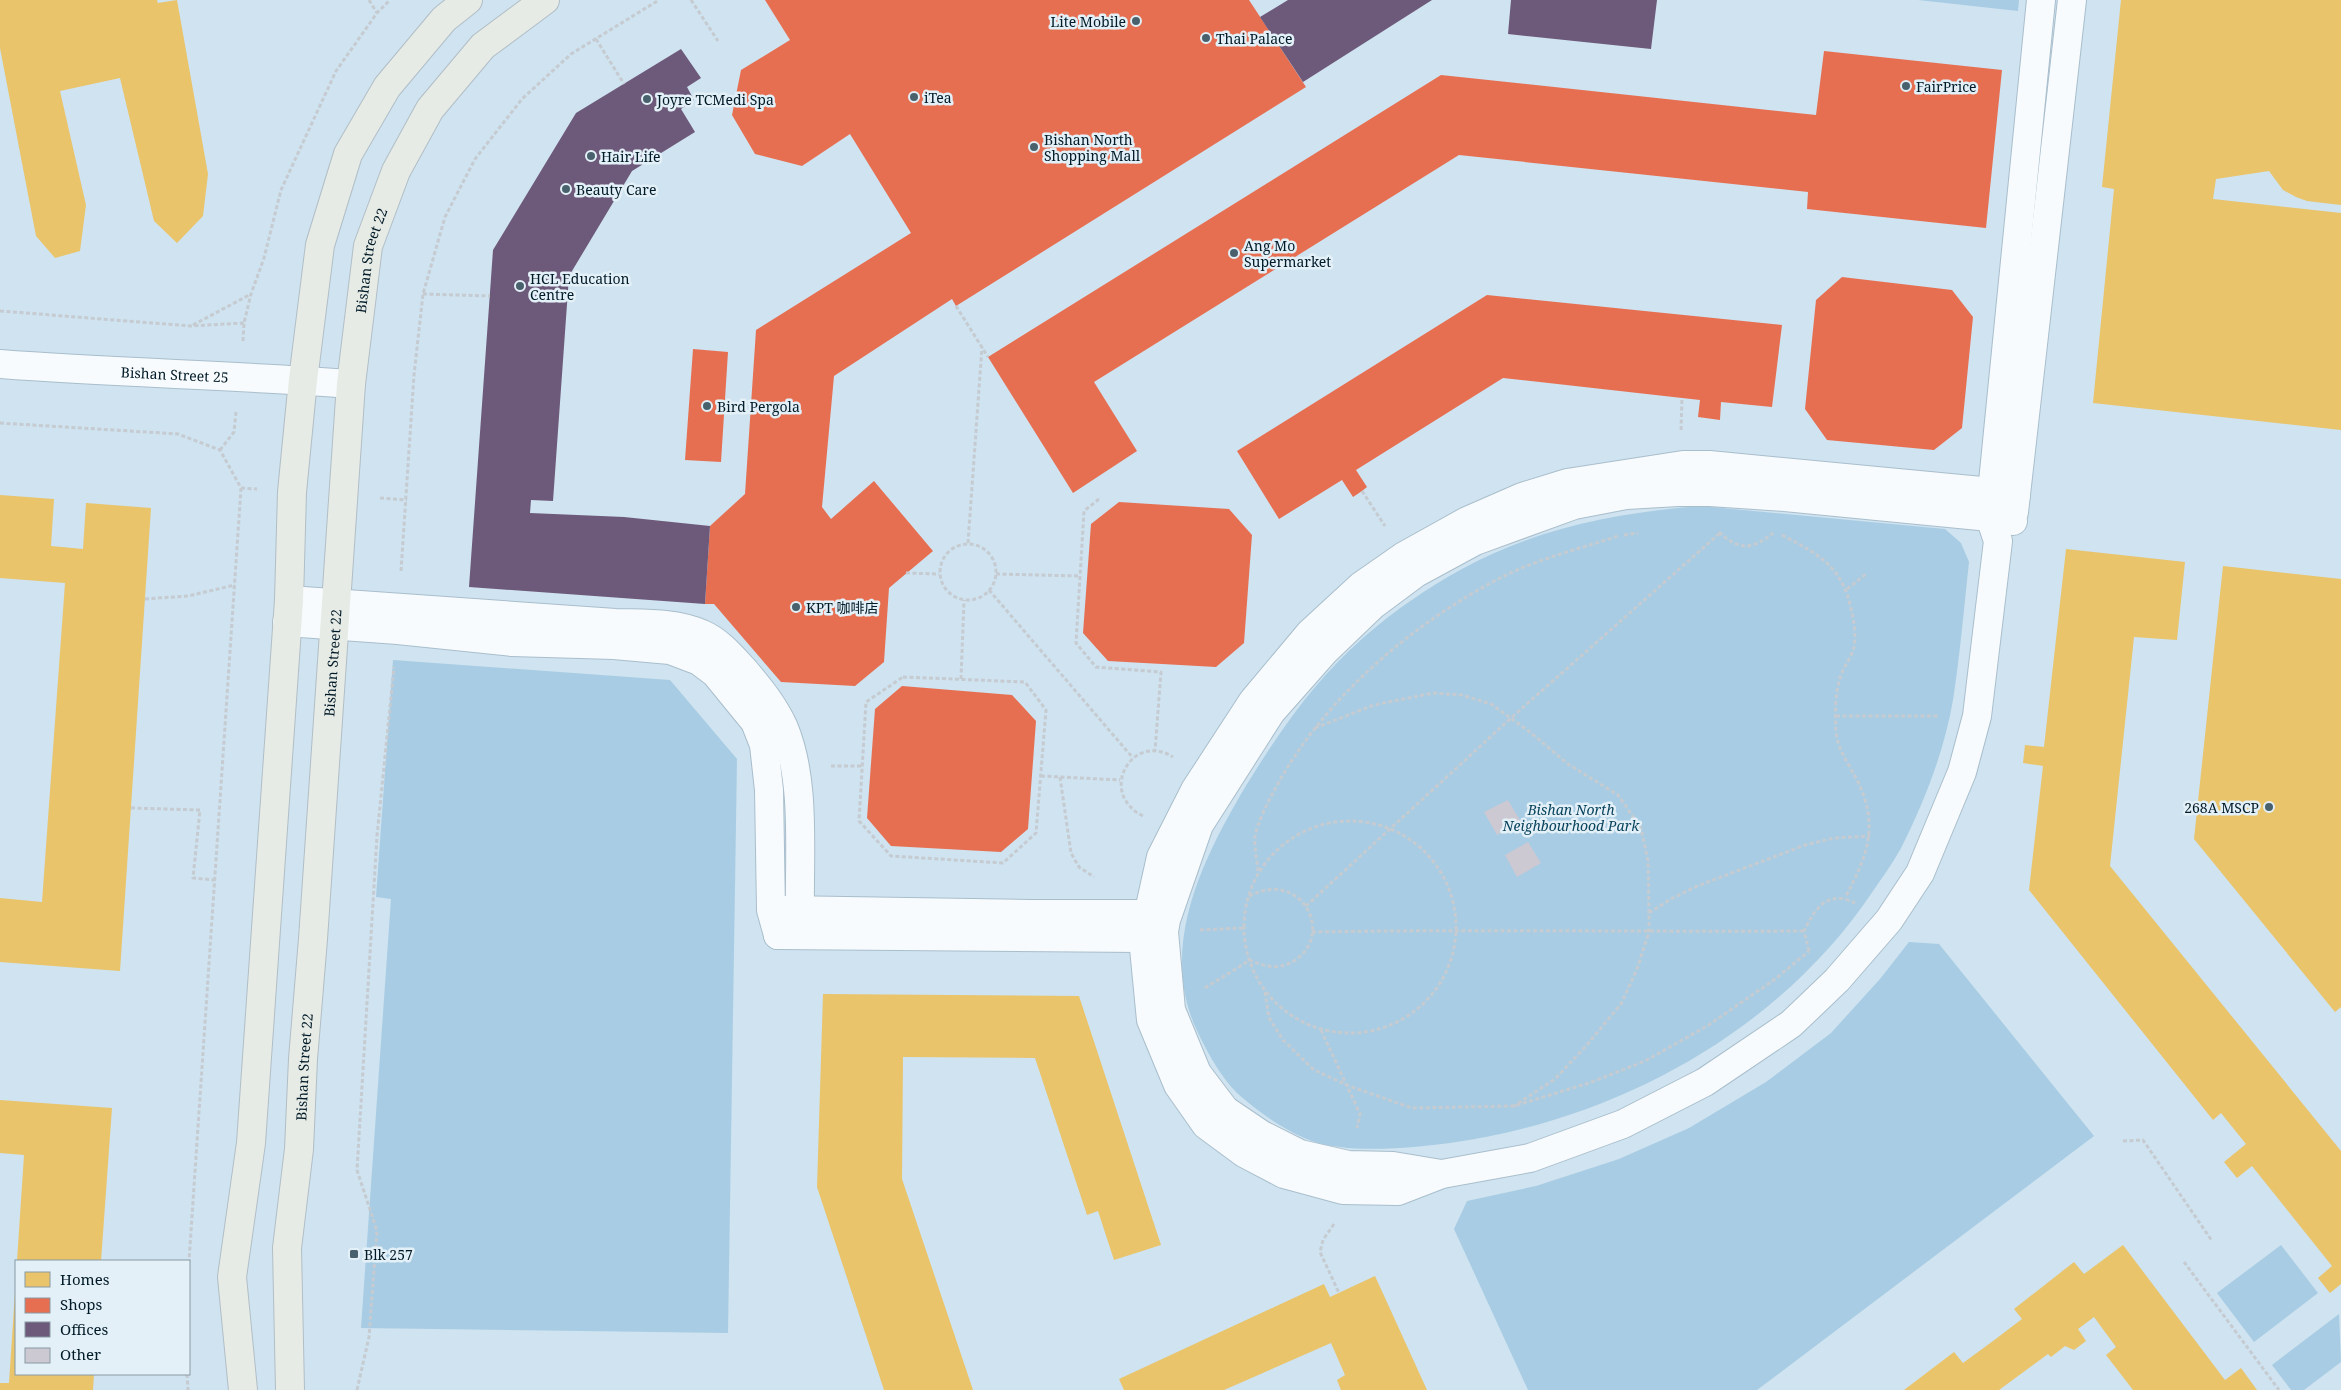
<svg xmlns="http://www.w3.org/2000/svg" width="2341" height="1390" viewBox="0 0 2341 1390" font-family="'Noto Serif','Noto Sans SC',serif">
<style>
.green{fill:#a8cce3}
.homes{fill:#e9c46a}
.shops{fill:#e76f51}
.offices{fill:#6d597a}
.building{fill:#cdc9d3}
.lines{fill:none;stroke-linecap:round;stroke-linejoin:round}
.minor-casing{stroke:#a9becc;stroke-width:30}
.major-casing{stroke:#b1bec6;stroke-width:30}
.path{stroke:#c5cbd0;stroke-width:3;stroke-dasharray:4 2.5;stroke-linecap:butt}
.minor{stroke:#f8fbfd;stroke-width:28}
.major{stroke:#e7ebe6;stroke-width:28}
.poi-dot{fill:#49606d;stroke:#e3f0f7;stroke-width:2}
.labels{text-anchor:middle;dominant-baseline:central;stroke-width:5;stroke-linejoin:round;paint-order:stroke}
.poi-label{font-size:14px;fill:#011a27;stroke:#e3f0f7;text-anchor:start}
.street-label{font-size:14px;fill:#011a27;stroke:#e3f0f7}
.park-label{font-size:14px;font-style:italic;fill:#09435d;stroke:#e3f0f7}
</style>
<rect width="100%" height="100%" fill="#cfe3f0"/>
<!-- green -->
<path class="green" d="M 1918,0 L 2019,0 L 2018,11 Z
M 1700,506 L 1945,529 L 1961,543 L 1969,562 C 1964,608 1960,655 1953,700 C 1944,752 1924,803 1900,850 C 1892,864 1882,878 1873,891 C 1779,1032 1616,1120 1450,1143 C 1412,1148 1349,1154 1312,1141 C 1286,1132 1257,1111 1237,1093 C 1221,1077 1209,1055 1199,1035 C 1156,949 1203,858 1247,784 C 1281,729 1315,680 1364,637 C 1394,611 1427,588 1462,569 C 1537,528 1615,513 1700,506 Z
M 393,660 L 670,680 L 737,759 L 728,1333 L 361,1328 L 391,899 L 376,897 Z
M 1909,942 L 1939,944 L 2094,1136 L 1757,1390 L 1528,1390 L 1454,1229 L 1467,1201 L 1536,1186 L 1619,1159 L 1689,1128 L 1766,1082 L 1831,1033 L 1880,979 Z
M 2281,1245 L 2318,1293 L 2254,1342 L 2217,1293 Z
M 2339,1314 L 2341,1362 L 2304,1390 L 2291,1390 L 2272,1365 Z"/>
<!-- homes -->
<path class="homes" d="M 0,0 L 157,0 L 158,3 L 177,0 L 208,174 L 203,216 L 177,243 L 154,221 L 120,78 L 60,91 L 86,205 L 80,251 L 55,258 L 36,236 L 0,48 Z
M 2121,0 L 2341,0 L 2341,205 L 2307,201 L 2296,197 L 2283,190 L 2269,171 L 2216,179 L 2213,199 L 2341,213 L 2341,430 L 2093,403 L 2114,189 L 2102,187 Z
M 0,495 L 54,499 L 51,546 L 83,549 L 86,503 L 151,508 L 120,971 L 0,962 L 0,898 L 42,902 L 65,583 L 0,578 Z
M 2066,549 L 2185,562 L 2177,640 L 2134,637 L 2110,866 L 2341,1151 L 2341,1284 L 2330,1293 L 2318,1278 L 2332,1266 L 2252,1166 L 2237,1178 L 2224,1162 L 2246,1144 L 2221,1113 L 2213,1120 L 2029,890 L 2043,766 L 2023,763 L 2025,745 L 2044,747 Z
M 2223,566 L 2341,579 L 2341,1007 L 2335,1012 L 2194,839 Z
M 823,994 L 1079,996 L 1161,1245 L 1114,1260 L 1098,1211 L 1087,1215 L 1035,1058 L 903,1057 L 902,1179 L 973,1390 L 884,1390 L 817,1187 Z
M 0,1100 L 112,1108 L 101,1261 L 17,1261 L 24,1155 L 0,1153 Z
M 2123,1245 L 2225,1380 L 2241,1368 L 2257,1390 L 2133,1390 L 2106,1355 L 2116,1347 L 2094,1317 L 2078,1329 L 2086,1341 L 2074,1350 L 2065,1346 L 2051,1357 L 2048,1354 L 1999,1390 L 1904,1390 L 1954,1352 L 1963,1363 L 1993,1341 L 2022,1319 L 2014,1309 L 2074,1262 L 2084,1274 Z
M 1375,1276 L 1427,1390 L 1341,1390 L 1337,1380 L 1345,1375 L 1331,1343 L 1224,1390 L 1124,1390 L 1119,1379 L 1324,1284 L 1330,1297 Z
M 15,1292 L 16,1374 L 94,1374 L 93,1390 L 0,1390 L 0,1383 L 9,1383 Z"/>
<!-- shops -->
<path class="shops" d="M 765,0 L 1249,0 L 1306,87 L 956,306 L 952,299 L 834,376 L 822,507 L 831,519 L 874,481 L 933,551 L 889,588 L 884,662 L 855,686 L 781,682 L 714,604 L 705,604 L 710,526 L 745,494 L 756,330 L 911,233 L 850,134 L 802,166 L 755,154 L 732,115 L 741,70 L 790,40 Z
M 1824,51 L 2002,70 L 1986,228 L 1807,209 L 1808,192 L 1459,155 L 1094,382 L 1137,451 L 1073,493 L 988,357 L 1441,75 L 1816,115 Z
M 1842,277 L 1952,290 L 1973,317 L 1962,428 L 1934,450 L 1827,440 L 1805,409 L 1816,300 Z
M 1487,295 L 1782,325 L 1772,407 L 1721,402 L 1720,420 L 1698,417 L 1700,400 L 1503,378 L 1356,470 L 1367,487 L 1362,491 L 1353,497 L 1342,480 L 1279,519 L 1237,451 Z
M 693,349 L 728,352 L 721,462 L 685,460 Z
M 1119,502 L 1229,509 L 1252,535 L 1244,643 L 1216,667 L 1108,661 L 1083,633 L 1091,524 Z
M 902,686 L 1012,695 L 1036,721 L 1028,829 L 1001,852 L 891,846 L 867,818 L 875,709 Z"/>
<!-- offices -->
<path class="offices" d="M 1288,0 L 1432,0 L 1303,82 L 1260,17 Z
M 1511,0 L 1657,0 L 1651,49 L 1508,34 Z
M 681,49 L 701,78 L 687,87 L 694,100 L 681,109 L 695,132 L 632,171 L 569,276 L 553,501 L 531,500 L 530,513 L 624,517 L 710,526 L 705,604 L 469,587 L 493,250 L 576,113 Z"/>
<!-- building -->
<path class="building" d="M 1508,800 L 1521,822 L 1497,835 L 1484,812 Z
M 1528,842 L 1541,863 L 1517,877 L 1505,855 Z"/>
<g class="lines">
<!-- minor casing -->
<g class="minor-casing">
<g id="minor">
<path id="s1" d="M 0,364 C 117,373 234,375 351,384"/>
<path d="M 2016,495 L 1992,492 L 1709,465 L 1683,465 L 1567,483 L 1522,497 L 1467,521 L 1404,556 L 1361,586 L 1310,633 L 1253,701 L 1195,790 L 1161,857 L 1143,938 L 1151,1020 L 1178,1085 L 1206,1125 L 1244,1153 L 1284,1174 L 1343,1190 L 1398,1191 L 1442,1174 L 1530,1158 L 1623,1124 L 1705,1082 L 1791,1024 L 1837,980 L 1889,920 L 1920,873 L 1962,772 L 1977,716 L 1998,541 L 1990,517 L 1992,492 L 2041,0"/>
<path d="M 2014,512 L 2072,0"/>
<path d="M 289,600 L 615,623 C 644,624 675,622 702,634 C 719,641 733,658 745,671 C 760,689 774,706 784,728 C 806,781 799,852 800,909 L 778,935"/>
<path d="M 287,622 L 398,630 L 512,642 L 614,645 L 670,650 L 699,661 L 715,673 L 755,722 L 764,745 L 769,790 L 771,910 L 778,935"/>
<path d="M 782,910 L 1030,914 L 1148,914 L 1165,920"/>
<path d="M 778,935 L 1143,938 L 1161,933"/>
<path d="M 1441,1174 L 1393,1166 L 1348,1165 L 1300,1154 L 1262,1135 L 1225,1110 L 1197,1073 L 1171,1010 L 1164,932 L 1166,920 L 1199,825 L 1271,712 L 1324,652 L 1373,605 L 1416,573 L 1475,541 L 1574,505 L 1626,495 L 1678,492 L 1710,492 L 1785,497 L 1990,517 L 2013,521"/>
</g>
</g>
<!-- major casing -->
<g class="major-casing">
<g id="major">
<path d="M 243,1390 L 232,1277 L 251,1143 L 289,600 L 292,492 L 303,380 L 320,245 L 348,154 L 387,87 L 444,19 L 468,0"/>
<path id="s2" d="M 290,1390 L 287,1248 L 299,1149 L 303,1059 L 313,939 L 351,384 L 368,246 L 396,171 L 430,109 L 483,46 L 545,0"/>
</g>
</g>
<!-- path -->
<path class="path" d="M 369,0 L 377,13
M 691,0 L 718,41
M 596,39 L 624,84
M 423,294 L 490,296
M 956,306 L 988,357
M 0,311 L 191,326 L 244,323
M 193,325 L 251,294
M 243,341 L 244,323 L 251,294 L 264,258 L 281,190 L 336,71 L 377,13 L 390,0
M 0,423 L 178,434 L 220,450 L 241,488 L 189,1261
M 1681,430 L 1682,398
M 220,450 L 234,432 L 236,412
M 241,488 L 257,489
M 1362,491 L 1385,526
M 380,498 L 407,500
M 1099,499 L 1084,511 L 1076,643 L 1096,667 L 1161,672 L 1155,751
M 1719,532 C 1739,551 1752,550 1773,533
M 1624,535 L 1638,533
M 1782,535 C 1818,554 1842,566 1851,609 C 1854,620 1856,635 1854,647 C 1852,657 1843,667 1840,678 C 1835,694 1835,714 1836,731 C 1837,749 1849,764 1857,780 C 1880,826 1867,856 1845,898
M 968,543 L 982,347
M940 572a28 28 0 1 1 56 0a28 28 0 1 1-56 0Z
M 401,571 L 414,375 L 423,294 L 445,217 L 475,159 L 522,99 L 571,54 L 659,0
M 906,573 L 939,574
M 996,574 L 1080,576
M 1847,589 L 1866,574
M 989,590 L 1133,758
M 145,599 L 188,596 L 235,585
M 903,677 L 1025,682 L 1046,710 L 1036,833 L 1003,863 L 891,856 L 859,821 L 866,702 Z
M 961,679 L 964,600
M 1836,716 L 1938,716
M 1315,728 L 1374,705 L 1433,693 L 1462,695 L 1491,704 L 1530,732 L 1568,764 L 1618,795 L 1641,828 L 1648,861 L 1649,913 L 1649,932 L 1637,969 L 1621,1004 L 1585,1047 L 1555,1079 L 1514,1106
M 831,766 L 863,766
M 1041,776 L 1120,780
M 1060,777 L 1071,853 L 1079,867 L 1094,877
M 131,808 L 200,810 L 193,878 L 215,880
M 1143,816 C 1097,793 1132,731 1173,757
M1244 927a106 106 0 1 1 212 0a106 106 0 1 1-212 0Z
M 1258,871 C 1257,860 1254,847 1255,837 C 1258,821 1267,804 1274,791 C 1322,700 1410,625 1500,578 C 1537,559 1579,549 1618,536
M 1306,906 L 1511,718 L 1720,533
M 1649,913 L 1671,899 L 1695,887 L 1805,845 L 1834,838 L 1870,836
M 1200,930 L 1243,928
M 1312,932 C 1476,929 1640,932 1804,931
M 1809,951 L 1804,931 C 1815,909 1827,889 1855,903
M 1205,988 L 1250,960 C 1265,967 1279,970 1294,961 C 1337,933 1299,867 1248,897
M 1265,992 L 1269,1018 L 1283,1040 L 1314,1070 L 1349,1086 L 1412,1108 L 1514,1106 L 1589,1083 L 1645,1061 L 1707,1026 L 1774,980 L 1809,951
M 1321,1030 L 1360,1114 L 1357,1128
M 2123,1141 L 2143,1140 L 2212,1241
M 1334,1224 L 1323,1240 L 1320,1252 L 1339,1293
M 2184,1262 L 2279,1390
M 187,1374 L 188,1390
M 357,1390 L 369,1337 L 377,1231 L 357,1170 L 377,836 L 394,667"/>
<!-- minor -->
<use href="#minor" class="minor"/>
<!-- major -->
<use href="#major" class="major"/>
</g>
<!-- markers -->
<g class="poi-dot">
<circle cx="1136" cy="21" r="5"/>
<circle cx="1206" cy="38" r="5"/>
<circle cx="1906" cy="86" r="5"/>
<circle cx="914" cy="97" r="5"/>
<circle cx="647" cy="99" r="5"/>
<circle cx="1034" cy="147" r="5"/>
<circle cx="591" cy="156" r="5"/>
<circle cx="566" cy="189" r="5"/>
<circle cx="1234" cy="253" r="5"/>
<circle cx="520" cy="286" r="5"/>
<circle cx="707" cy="406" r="5"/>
<circle cx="796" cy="607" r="5"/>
<circle cx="2269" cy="807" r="5"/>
<rect x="349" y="1249" width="10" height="10" rx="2.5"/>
</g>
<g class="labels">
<!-- poi labels -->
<g class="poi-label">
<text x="1126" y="21" text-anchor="end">Lite Mobile</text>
<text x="1216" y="38">Thai Palace</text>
<text x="1916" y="86">FairPrice</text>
<text x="924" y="97">iTea</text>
<text x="657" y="99">Joyre TCMedi Spa</text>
<text x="1044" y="139">Bishan North<tspan x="1044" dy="16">Shopping Mall</tspan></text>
<text x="601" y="156">Hair Life</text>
<text x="576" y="189">Beauty Care</text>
<text x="1244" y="245">Ang Mo<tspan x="1244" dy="16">Supermarket</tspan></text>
<text x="530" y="278">HCL Education<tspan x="530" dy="16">Centre</tspan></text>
<text x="717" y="406">Bird Pergola</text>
<text x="806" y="607">KPT 咖啡店</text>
<text x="2259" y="807" text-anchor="end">268A MSCP</text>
<text x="364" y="1254">Blk 257</text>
</g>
<!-- street labels -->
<g class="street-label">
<text stroke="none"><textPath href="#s2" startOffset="1134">Bishan Street 22</textPath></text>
<text stroke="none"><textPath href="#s1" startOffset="175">Bishan Street 25</textPath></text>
<text stroke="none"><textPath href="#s2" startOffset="729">Bishan Street 22</textPath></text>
<text stroke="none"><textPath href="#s2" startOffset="324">Bishan Street 22</textPath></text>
</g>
<!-- park labels -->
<g class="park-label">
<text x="1571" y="809">Bishan North<tspan x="1571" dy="16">Neighbourhood Park</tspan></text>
</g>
</g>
<!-- legend -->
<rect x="15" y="1260" width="175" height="115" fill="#e3f0f7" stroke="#899aa4"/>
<rect x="25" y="1272" width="25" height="15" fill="#e9c46a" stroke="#899aa4"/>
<text x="60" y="1285" font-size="15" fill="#011a27">Homes</text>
<rect x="25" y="1298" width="25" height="15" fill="#e76f51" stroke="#899aa4"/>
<text x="60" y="1310" font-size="15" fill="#011a27">Shops</text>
<rect x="25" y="1322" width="25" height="15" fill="#6d597a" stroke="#899aa4"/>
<text x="60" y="1335" font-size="15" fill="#011a27">Offices</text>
<rect x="25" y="1348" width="25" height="15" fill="#cdc9d3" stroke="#899aa4"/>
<text x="60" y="1360" font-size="15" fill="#011a27">Other</text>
</svg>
